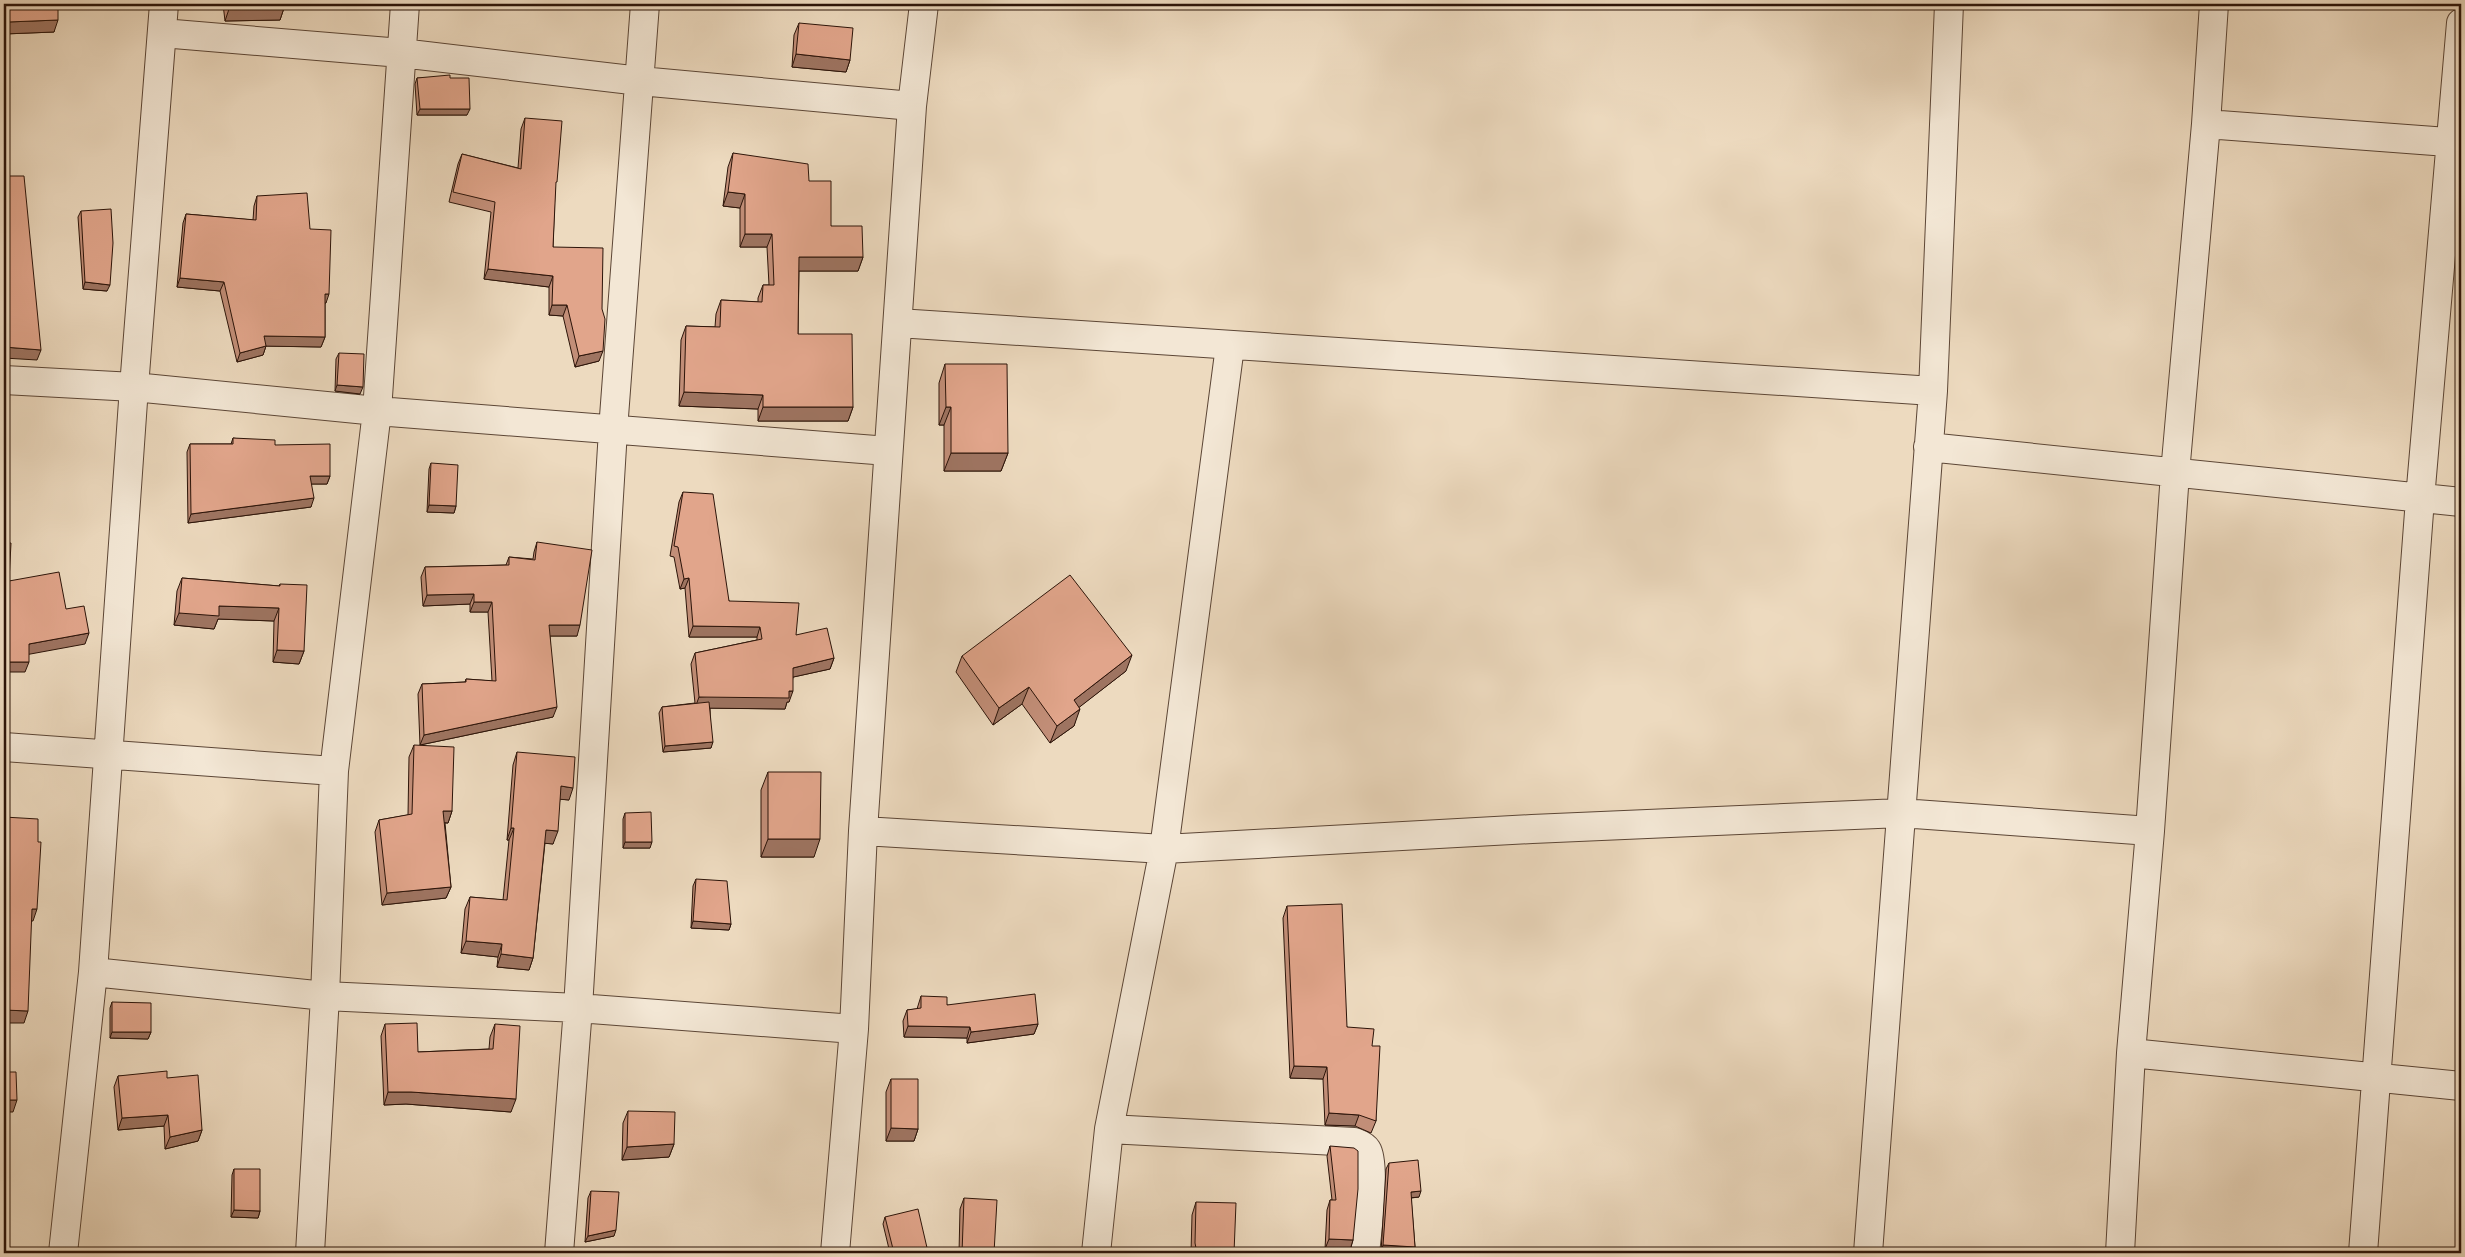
<svg xmlns="http://www.w3.org/2000/svg" width="2465" height="1257" viewBox="0 0 2465 1257" font-family="'EB Garamond',serif">
<style>
.lines{fill:none;stroke-linecap:round;stroke-linejoin:round}
.street-casing{stroke:#5c4636;stroke-width:30}
.street{stroke:#f3e7d5;stroke-width:28}
.wall{fill:#c28e78;stroke:#2c1409}
.shaded-wall{fill:#9e7461;stroke:#2c1409}
.building{fill:#e1a58b;stroke:#2c1409}
</style>
<rect width="100%" height="100%" fill="#eddabf"/>
<filter id="stains"><feTurbulence type="fractalNoise" baseFrequency=".004" numOctaves="4"/><feColorMatrix values="0 0 0 0 .2 0 0 0 0 .09 0 0 0 0 .02 0 0 0 .5 -.17"/></filter>
<radialGradient id="worn" r=".72"><stop offset=".6" stop-color="#630" stop-opacity="0"/><stop offset="1" stop-color="#630" stop-opacity=".3"/></radialGradient>
<g class="lines">
<!-- street casing -->
<g class="street-casing">
<path id="street" d="M 162,33 L 401,53 L 640,81 L 912,106
M 2206,124 L 2461,143
M 898,323 L 1933,391
M 4,380 L 134,387 L 377,411 L 888,451
M 1928,447 L 2461,502
M 4,747 L 334,771
M 863,831 L 1164,849 L 1532,829 L 1901,813 L 2150,831
M 93,972 L 325,996 L 578,1008 L 854,1029
M 2131,1053 L 2461,1086
M 1109,1129 L 1354,1142 C 1359,1144 1364,1145 1367,1150 C 1376,1164 1367,1235 1365,1253
M 63,1253 L 93,972 L 134,387 L 164,4
M 310,1253 L 325,996 L 334,771 L 377,411 L 405,4
M 559,1253 L 578,1008 L 613,430 L 645,4
M 835,1253 L 854,1029 L 863,831 L 912,106 L 924,4
M 1096,1253 L 1109,1129 L 1164,849 L 1230,346
M 1868,1253 L 1933,391 L 1949,4
M 2120,1253 L 2131,1053 L 2150,831 L 2175,473 L 2206,124 L 2214,4
M 2363,1253 L 2420,499 L 2461,23"/>
</g>
<!-- street -->
<use href="#street" class="street"/>
</g>
<!-- wall -->
<path class="wall" d="M 5,4 L 58,4 L 54,32 L 4,34 Z
M 223,4 L 284,4 L 284,8 L 280,20 L 225,21 Z
M 799,23 L 850,60 L 846,72 L 792,67 L 794,35 Z
M 417,78 L 450,78 L 467,115 L 417,115 L 415,84 Z
M 525,118 L 555,188 L 553,247 L 599,361 L 575,367 L 563,316 L 549,315 L 549,287 L 484,279 L 491,212 L 449,202 L 458,164 L 462,154 L 518,168 L 521,129 Z
M 733,153 L 809,181 L 831,226 L 863,257 L 858,271 L 799,271 L 798,334 L 853,407 L 848,421 L 758,421 L 758,409 L 679,406 L 681,340 L 686,326 L 715,327 L 716,314 L 721,300 L 758,302 L 758,298 L 763,285 L 769,285 L 767,247 L 740,247 L 740,208 L 723,206 L 728,167 Z
M 257,196 L 310,229 L 326,303 L 325,303 L 325,337 L 321,347 L 266,346 L 263,355 L 237,362 L 220,291 L 177,287 L 183,223 L 186,214 L 253,220 L 254,206 Z
M 81,211 L 107,291 L 83,289 L 78,217 Z
M 339,353 L 360,394 L 335,391 L 336,359 Z
M 945,364 L 1008,453 L 1001,471 L 944,471 L 944,425 L 939,425 L 939,383 Z
M 233,438 L 275,445 L 330,476 L 327,484 L 311,484 L 311,507 L 188,523 L 187,452 L 190,444 L 231,444 Z
M 431,463 L 456,506 L 454,513 L 427,512 L 429,469 Z
M 683,492 L 729,601 L 796,635 L 834,658 L 830,669 L 793,677 L 789,702 L 787,702 L 785,709 L 710,708 L 711,748 L 663,752 L 659,713 L 662,707 L 695,703 L 691,664 L 695,653 L 757,640 L 757,637 L 689,637 L 685,588 L 680,589 L 674,557 L 670,556 L 679,502 Z
M 537,542 L 577,636 L 550,636 L 553,717 L 420,745 L 418,694 L 422,684 L 465,682 L 466,679 L 492,681 L 488,612 L 470,612 L 470,604 L 423,606 L 421,577 L 425,567 L 506,565 L 509,557 L 533,559 L 534,552 Z
M 182,578 L 279,586 L 280,584 L 304,651 L 299,664 L 273,662 L 274,621 L 218,619 L 214,629 L 174,625 L 177,591 Z
M 962,656 L 1126,671 L 1079,707 L 1074,726 L 1050,743 L 1022,704 L 993,725 L 956,672 Z
M 414,745 L 452,811 L 448,823 L 445,823 L 451,887 L 446,898 L 382,905 L 375,832 L 379,820 L 408,815 L 409,757 Z
M 517,752 L 569,800 L 560,799 L 553,844 L 545,843 L 533,958 L 529,970 L 497,967 L 498,957 L 461,953 L 465,909 L 470,897 L 503,900 L 509,840 L 507,840 L 513,765 Z
M 768,772 L 814,857 L 761,857 L 761,790 Z
M 625,813 L 650,848 L 623,848 L 623,819 Z
M 696,879 L 731,924 L 729,930 L 691,928 L 693,886 Z
M 1287,906 L 1347,1027 L 1372,1046 L 1376,1121 L 1371,1133 L 1355,1126 L 1325,1125 L 1323,1079 L 1290,1078 L 1283,918 Z
M 921,996 L 947,1005 L 1038,1024 L 1034,1034 L 967,1043 L 967,1038 L 904,1037 L 903,1021 L 907,1010 L 917,1009 Z
M 112,1002 L 151,1032 L 148,1039 L 110,1038 L 110,1008 Z
M 385,1024 L 418,1052 L 489,1049 L 490,1037 L 495,1024 L 511,1112 L 406,1104 L 384,1105 L 381,1036 Z
M 118,1076 L 167,1078 L 202,1130 L 198,1141 L 165,1149 L 164,1126 L 118,1130 L 114,1087 Z
M 891,1079 L 918,1129 L 914,1141 L 886,1141 L 886,1092 Z
M 628,1111 L 674,1144 L 669,1157 L 622,1160 L 623,1123 Z
M 1330,1146 L 1353,1240 L 1350,1250 L 1325,1249 L 1327,1210 L 1330,1200 L 1332,1200 L 1327,1156 Z
M 1389,1163 L 1419,1197 L 1411,1198 L 1415,1247 L 1413,1253 L 1381,1252 L 1386,1169 Z
M 234,1169 L 260,1211 L 258,1218 L 231,1217 L 232,1175 Z
M 591,1191 L 614,1236 L 585,1242 L 588,1198 Z
M 964,1198 L 994,1253 L 959,1253 L 960,1209 Z
M 1196,1202 L 1234,1253 L 1191,1253 L 1192,1215 Z
M 885,1217 L 928,1252 L 927,1253 L 890,1253 L 883,1224 Z"/>
<!-- shaded-wall -->
<path class="shaded-wall" d="M 284,8 L 280,20 L 225,21 L 229,9 Z
M 58,20 L 54,32 L 4,34 L 8,22 Z
M 796,54 L 850,60 L 846,72 L 792,67 Z
M 420,109 L 470,109 L 467,115 L 417,115 Z
M 728,192 L 745,194 L 740,208 L 723,206 Z
M 745,234 L 772,234 L 767,247 L 740,247 Z
M 799,257 L 863,257 L 858,271 L 794,271 Z
M 488,269 L 553,276 L 549,287 L 484,279 Z
M 180,278 L 224,282 L 220,291 L 177,287 Z
M 85,282 L 110,285 L 107,291 L 83,289 Z
M 325,294 L 329,294 L 326,303 L 322,303 Z
M 552,305 L 567,305 L 563,316 L 549,315 Z
M 264,336 L 325,337 L 321,347 L 260,346 Z
M 266,346 L 263,355 L 237,362 L 240,353 Z
M 4,347 L 41,350 L 37,360 L 4,358 Z
M 603,351 L 599,361 L 575,367 L 579,356 Z
M 337,385 L 363,387 L 360,394 L 335,391 Z
M 684,392 L 763,395 L 758,409 L 679,406 Z
M 763,407 L 853,407 L 848,421 L 758,421 Z
M 946,407 L 951,407 L 944,425 L 939,425 Z
M 951,453 L 1008,453 L 1001,471 L 944,471 Z
M 310,476 L 330,476 L 327,484 L 307,484 Z
M 314,498 L 311,507 L 188,523 L 191,514 Z
M 429,505 L 456,506 L 454,513 L 427,512 Z
M 689,578 L 685,588 L 680,589 L 684,579 Z
M 474,594 L 470,604 L 423,606 L 427,595 Z
M 474,602 L 492,602 L 488,612 L 470,612 Z
M 219,606 L 279,608 L 274,621 L 218,619 L 214,629 L 174,625 L 179,613 Z
M 549,625 L 580,625 L 577,636 L 545,636 Z
M 693,626 L 760,627 L 757,637 L 689,637 Z
M 89,633 L 85,644 L 25,655 L 29,644 Z
M 277,650 L 304,651 L 299,664 L 273,662 Z
M 1132,655 L 1126,671 L 1068,716 L 1074,700 Z
M 834,658 L 830,669 L 789,678 L 793,668 Z
M 4,662 L 29,662 L 25,672 L 4,672 Z
M 1029,687 L 1022,704 L 993,725 L 999,708 Z
M 793,691 L 789,702 L 787,702 L 785,709 L 695,708 L 699,697 Z
M 557,707 L 553,717 L 420,745 L 424,735 Z
M 1080,709 L 1074,726 L 1050,743 L 1057,726 Z
M 713,742 L 711,748 L 663,752 L 665,746 Z
M 561,786 L 573,788 L 569,800 L 557,799 Z
M 443,811 L 452,811 L 448,823 L 439,822 Z
M 511,828 L 514,828 L 509,840 L 507,840 Z
M 546,830 L 558,831 L 553,844 L 542,843 Z
M 768,839 L 820,839 L 814,857 L 761,857 Z
M 625,842 L 652,842 L 650,848 L 623,848 Z
M 451,887 L 446,898 L 382,905 L 387,893 Z
M 32,909 L 37,909 L 33,921 L 27,921 Z
M 693,921 L 731,924 L 729,930 L 691,928 Z
M 466,941 L 502,944 L 498,957 L 461,953 Z
M 501,954 L 533,958 L 529,970 L 497,967 Z
M 4,1010 L 28,1011 L 24,1023 L 4,1023 Z
M 1038,1024 L 1034,1034 L 967,1043 L 971,1032 Z
M 908,1026 L 970,1027 L 967,1038 L 904,1037 Z
M 112,1032 L 151,1032 L 148,1039 L 110,1038 Z
M 1294,1066 L 1327,1067 L 1323,1079 L 1290,1078 Z
M 388,1092 L 411,1092 L 516,1099 L 511,1112 L 406,1104 L 384,1105 Z
M 4,1100 L 17,1100 L 13,1112 L 4,1112 Z
M 1329,1113 L 1359,1115 L 1355,1126 L 1325,1125 Z
M 168,1115 L 164,1126 L 118,1130 L 122,1118 Z
M 891,1128 L 918,1129 L 914,1141 L 886,1141 Z
M 202,1130 L 198,1141 L 165,1149 L 170,1137 Z
M 674,1144 L 669,1157 L 622,1160 L 627,1147 Z
M 1421,1191 L 1419,1197 L 1409,1198 L 1411,1192 Z
M 234,1210 L 260,1211 L 258,1218 L 231,1217 Z
M 616,1230 L 614,1236 L 585,1242 L 588,1236 Z
M 1329,1239 L 1353,1240 L 1350,1250 L 1325,1249 Z
M 1383,1245 L 1415,1247 L 1413,1253 L 1381,1252 Z"/>
<!-- building -->
<path class="building" d="M 9,4 L 58,4 L 58,20 L 8,22 Z
M 228,4 L 284,4 L 284,8 L 229,9 Z
M 799,23 L 853,28 L 850,60 L 796,54 Z
M 450,75 L 450,78 L 469,78 L 470,109 L 420,109 L 417,78 Z
M 525,118 L 562,121 L 557,182 L 556,182 L 553,247 L 603,248 L 602,309 L 605,319 L 603,351 L 579,356 L 567,305 L 552,305 L 553,276 L 488,269 L 495,202 L 453,192 L 462,154 L 521,169 Z
M 733,153 L 808,164 L 809,181 L 831,181 L 831,226 L 862,226 L 863,257 L 799,257 L 798,334 L 852,334 L 853,407 L 763,407 L 763,395 L 684,392 L 686,326 L 720,327 L 721,300 L 762,302 L 763,285 L 774,285 L 772,234 L 745,234 L 745,194 L 728,192 Z
M 4,176 L 24,176 L 41,350 L 4,347 Z
M 307,193 L 310,229 L 331,230 L 329,294 L 325,294 L 325,337 L 264,336 L 266,346 L 240,353 L 224,282 L 180,278 L 186,214 L 256,220 L 257,196 Z
M 111,209 L 113,243 L 110,285 L 85,282 L 81,211 Z
M 339,353 L 364,354 L 363,387 L 337,385 Z
M 945,364 L 1007,364 L 1008,453 L 951,453 L 951,407 L 946,407 Z
M 233,438 L 275,440 L 275,445 L 330,444 L 330,476 L 310,476 L 314,498 L 191,514 L 190,444 L 233,444 Z
M 431,463 L 458,465 L 456,506 L 429,505 Z
M 683,492 L 713,494 L 729,601 L 799,603 L 796,635 L 827,628 L 834,658 L 793,668 L 793,691 L 789,691 L 789,698 L 699,697 L 695,653 L 762,639 L 760,627 L 693,626 L 689,578 L 684,579 L 678,547 L 674,546 Z
M 537,542 L 592,550 L 580,625 L 549,625 L 557,707 L 424,735 L 422,684 L 466,682 L 466,679 L 496,681 L 492,602 L 474,602 L 474,594 L 427,595 L 425,567 L 509,565 L 509,557 L 535,560 Z
M 4,543 L 11,543 L 9,581 L 59,572 L 66,609 L 84,606 L 89,633 L 29,644 L 29,662 L 4,662 Z
M 1070,575 L 1132,655 L 1074,700 L 1080,709 L 1057,726 L 1029,687 L 999,708 L 962,656 Z
M 182,578 L 280,586 L 280,584 L 307,585 L 304,651 L 277,650 L 279,608 L 219,606 L 219,616 L 179,613 Z
M 709,702 L 713,742 L 665,746 L 662,707 Z
M 414,745 L 454,747 L 452,811 L 443,811 L 451,887 L 387,893 L 379,820 L 412,814 Z
M 517,752 L 575,757 L 573,788 L 561,786 L 558,831 L 546,830 L 533,958 L 501,954 L 502,944 L 466,941 L 470,897 L 507,900 L 514,828 L 511,828 Z
M 768,772 L 821,772 L 820,839 L 768,839 Z
M 651,812 L 652,842 L 625,842 L 625,813 Z
M 4,817 L 38,819 L 38,842 L 41,842 L 37,909 L 32,909 L 28,1011 L 4,1010 Z
M 696,879 L 727,881 L 731,924 L 693,921 Z
M 1342,904 L 1347,1027 L 1374,1029 L 1372,1046 L 1380,1046 L 1376,1121 L 1359,1115 L 1329,1113 L 1327,1067 L 1294,1066 L 1287,906 Z
M 1035,994 L 1038,1024 L 971,1032 L 970,1027 L 908,1026 L 907,1010 L 921,1008 L 921,996 L 947,997 L 947,1005 Z
M 112,1002 L 151,1003 L 151,1032 L 112,1032 Z
M 417,1023 L 418,1052 L 493,1049 L 495,1024 L 520,1026 L 516,1099 L 411,1092 L 388,1092 L 385,1024 Z
M 167,1071 L 167,1078 L 198,1075 L 202,1130 L 170,1137 L 168,1115 L 122,1118 L 118,1076 Z
M 4,1072 L 16,1072 L 17,1100 L 4,1100 Z
M 891,1079 L 918,1079 L 918,1129 L 891,1128 Z
M 628,1111 L 675,1112 L 674,1144 L 627,1147 Z
M 1330,1146 L 1354,1148 L 1358,1151 L 1358,1189 L 1353,1240 L 1329,1239 L 1330,1200 L 1336,1200 Z
M 1418,1160 L 1421,1191 L 1411,1192 L 1415,1247 L 1383,1245 L 1389,1163 Z
M 234,1169 L 260,1169 L 260,1211 L 234,1210 Z
M 591,1191 L 619,1192 L 616,1230 L 588,1236 Z
M 964,1198 L 997,1200 L 994,1253 L 962,1253 Z
M 1196,1202 L 1236,1203 L 1234,1253 L 1197,1253 L 1195,1243 Z
M 918,1209 L 928,1252 L 919,1253 L 894,1253 L 885,1217 Z
M 432,1248 L 433,1253 L 403,1253 Z"/>
<!-- margin -->
<rect width="2465" height="1257" fill="none" stroke="#eddabf" stroke-width="20"/>
<rect x="5" y="5" width="2455" height="1247" fill="none" stroke="#2c1409" stroke-width="2.5"/>
<rect x="10" y="10" width="2445" height="1237" fill="none" stroke="#2c1409"/>
<rect width="100%" height="100%" filter="url(#stains)"/>
<rect width="100%" height="100%" fill="url(#worn)"/>
</svg>
